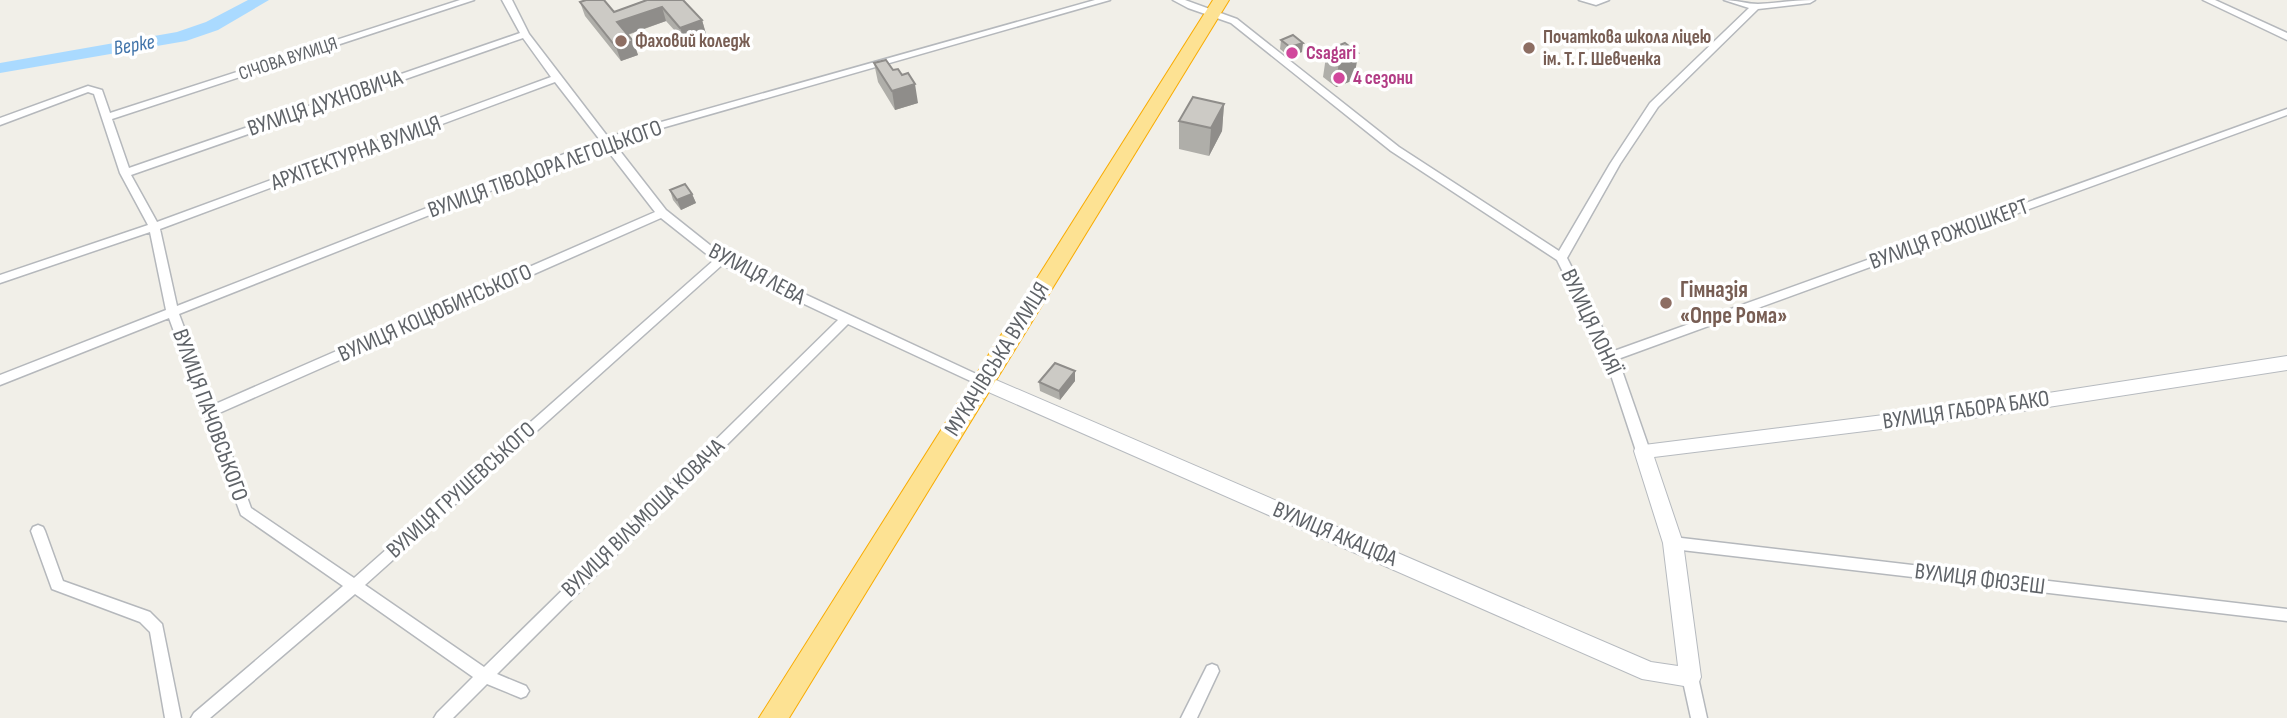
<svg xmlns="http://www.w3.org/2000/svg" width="2287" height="718" viewBox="0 0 2287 718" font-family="'Sofia Sans Condensed',sans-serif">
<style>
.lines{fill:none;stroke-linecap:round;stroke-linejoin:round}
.river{fill:#aadaff;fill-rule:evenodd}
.street-casing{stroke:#b5b8bc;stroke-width:3}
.secondary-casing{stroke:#b6babf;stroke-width:2}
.highway-casing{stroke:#f9ab00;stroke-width:2}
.street{fill:#fff;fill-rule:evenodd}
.secondary{fill:#fff;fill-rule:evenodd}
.highway{fill:#fde293;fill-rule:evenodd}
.wall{fill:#afaea9}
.shaded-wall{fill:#8f8d8a}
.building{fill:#cccac5;stroke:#8f8d8a;stroke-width:2}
.education-dot{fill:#8d6e63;stroke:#fff;stroke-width:2.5}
.hotel-dot{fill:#d1479c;stroke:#fff;stroke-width:2.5}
.labels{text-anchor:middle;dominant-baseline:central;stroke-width:7;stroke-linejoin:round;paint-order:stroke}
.far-education-label{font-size:19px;font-weight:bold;fill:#785e54;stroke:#fff;text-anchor:start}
.far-hotel-label{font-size:19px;font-weight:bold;fill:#b23c85;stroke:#fff;text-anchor:start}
.far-street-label{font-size:19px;fill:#5f6368;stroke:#fff}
.far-water-label{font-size:21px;font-style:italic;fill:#4174aa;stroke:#fff}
.street-label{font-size:23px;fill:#5f6368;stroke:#fff}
.education-label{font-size:23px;font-weight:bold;fill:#785e54;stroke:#fff;text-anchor:start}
</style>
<rect width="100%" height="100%" fill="#f1efe8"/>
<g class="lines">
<!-- river -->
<path class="river" d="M 248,0 L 269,0 L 218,30 L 186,41 L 0,73 L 0,63 L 177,32 L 206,22 Z"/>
<!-- street casing -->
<g class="street-casing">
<path id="street" d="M 460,0 L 474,0 L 112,119 L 129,168 L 520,33 L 502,0 L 512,0 L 529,34 L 608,137 L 1095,0 L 1110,0 L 613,142 L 666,210 L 725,257 L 987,379 L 989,382 L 987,385 L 979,385 L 848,324 L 497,674 L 526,686 L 529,691 L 526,696 L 521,698 L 487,684 L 453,718 L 434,718 L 437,713 L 473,677 L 355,594 L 210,718 L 191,718 L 194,713 L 343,586 L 241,515 L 169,318 L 0,385 L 0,375 L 166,310 L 150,232 L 0,283 L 0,275 L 148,225 L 120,173 L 94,94 L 88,92 L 0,125 L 0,118 L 88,86 L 102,90 L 110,113 ZM 523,38 L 551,77 L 157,222 L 131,175 ZM 555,82 L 600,140 L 177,306 L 160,229 ZM 604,146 L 655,212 L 213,405 L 179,314 ZM 661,218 L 714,260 L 354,578 L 251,508 L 217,414 ZM 722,265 L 838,320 L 484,667 L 365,585 Z
M 1173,0 L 1185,0 L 1237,19 L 1399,147 L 1559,251 L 1610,164 L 1650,103 L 1749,8 L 1724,0 C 1736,0 1747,4 1758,4 C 1777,3 1795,0 1815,0 L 1810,3 L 1758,9 L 1658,107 L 1620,164 L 1567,258 L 1614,351 L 2287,109 L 2287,115 L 1618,359 L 1650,451 L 1648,455 L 1638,455 L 1636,451 L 1605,357 L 1557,260 L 1391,151 L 1231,23 L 1188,8 Z
M 1579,0 L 1609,0 L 1596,5 Z
M 2203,0 L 2215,0 L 2287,33 L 2287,40 Z
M 38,525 L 43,527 L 45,531 L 63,581 L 150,612 L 162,624 L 181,718 L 165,718 L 150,632 L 140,622 L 52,589 L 31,531 L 33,527 Z
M 1673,537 L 2287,609 L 2287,621 L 1673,549 L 1668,547 L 1666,543 L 1668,539 Z
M 1212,664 L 1217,666 L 1219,671 L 1197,718 L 1181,718 L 1207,666 Z
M 1690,670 L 1695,672 L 1698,677 L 1707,718 L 1691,718 L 1682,677 L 1685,672 Z"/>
</g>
<!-- secondary casing -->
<g class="secondary-casing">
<path id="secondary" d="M 2287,356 L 2287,370 L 2003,414 L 1654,457 L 1683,543 L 1701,677 L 1698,684 L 1690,687 L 1642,679 L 977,387 L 974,382 L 977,377 L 989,377 L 1651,662 L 1678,666 L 1663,543 L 1634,451 L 1636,446 L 2003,400 Z"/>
</g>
<!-- highway casing -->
<g class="highway-casing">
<path id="highway" d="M 1213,0 L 1229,0 L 789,718 L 759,718 Z"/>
</g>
<!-- street -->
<use href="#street" class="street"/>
<!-- secondary -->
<use href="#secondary" class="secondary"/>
<!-- highway -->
<use href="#highway" class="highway"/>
</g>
<!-- wall -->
<path class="wall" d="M 645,0 L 683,0 L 702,20 L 706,34 L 685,42 L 666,21 L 628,35 L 633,41 L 638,55 L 621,61 L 585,16 L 580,2 L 614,12 Z
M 1281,40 L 1302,52 L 1290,57 L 1280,49 Z
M 1327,50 L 1358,53 L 1354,80 L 1336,87 L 1323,77 Z
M 874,63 L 893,70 L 918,103 L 895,110 L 878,82 Z
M 1224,104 L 1222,131 L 1209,156 L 1179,149 L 1179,121 Z
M 670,190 L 692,194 L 696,203 L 681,210 L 673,200 Z
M 1075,371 L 1075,381 L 1060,400 L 1040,391 L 1039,382 Z"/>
<!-- shaded-wall -->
<path class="shaded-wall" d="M 662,7 L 666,21 L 623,36 L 617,22 Z
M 702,20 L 706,34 L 685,42 L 680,28 Z
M 633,41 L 638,55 L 621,61 L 616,47 Z
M 1303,43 L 1302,52 L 1290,57 L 1290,47 Z
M 1358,53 L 1354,80 L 1336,87 L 1339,60 Z
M 915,84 L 918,103 L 895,110 L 892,91 Z
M 1224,104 L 1222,131 L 1209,156 L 1211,128 Z
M 692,194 L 696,203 L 681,210 L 677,200 Z
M 1075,371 L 1075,381 L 1060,400 L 1059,391 Z"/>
<!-- building -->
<path class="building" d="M 586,0 L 604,0 L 614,12 L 647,0 L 683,0 L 702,20 L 680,28 L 662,7 L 617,22 L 633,41 L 616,47 L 580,2 Z
M 1293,35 L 1303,43 L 1290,47 L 1281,40 Z
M 1345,43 L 1358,53 L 1339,60 L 1327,50 Z
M 886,60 L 893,70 L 898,69 L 902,75 L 908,73 L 915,84 L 892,91 L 874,63 Z
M 1193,97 L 1224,104 L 1211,128 L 1179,121 Z
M 685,184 L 692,194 L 677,200 L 670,190 Z
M 1055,363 L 1075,371 L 1059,391 L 1039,382 Z"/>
<!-- markers -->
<g class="education-dot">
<circle cx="621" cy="41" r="7"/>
<circle cx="1529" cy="48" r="7"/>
<circle cx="1666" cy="303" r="7"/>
</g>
<g class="hotel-dot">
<circle cx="1292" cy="53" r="7"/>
<circle cx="1339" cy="78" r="7"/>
</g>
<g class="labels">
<!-- far-education labels -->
<g class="far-education-label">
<text x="1543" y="37">Початкова школа ліцею<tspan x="1543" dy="22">ім. Т. Г. Шевченка</tspan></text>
<text x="635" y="41">Фаховий коледж</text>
</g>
<!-- far-hotel labels -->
<g class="far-hotel-label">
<text x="1306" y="53">Csagari</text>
<text x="1353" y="78">4 сезони</text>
</g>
<!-- far-street labels -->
<g class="far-street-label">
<text transform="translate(288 59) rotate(-18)">СІЧОВА ВУЛИЦЯ</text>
</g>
<!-- far-water labels -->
<g class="far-water-label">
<text transform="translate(134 45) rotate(-10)">Верке</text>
</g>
<!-- street labels -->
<g class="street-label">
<text transform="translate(325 103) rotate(-19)">ВУЛИЦЯ ДУХНОВИЧА</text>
<text transform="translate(356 153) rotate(-20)">АРХІТЕКТУРНА ВУЛИЦЯ</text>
<text transform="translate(545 169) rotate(-20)">ВУЛИЦЯ ТІВОДОРА ЛЕГОЦЬКОГО</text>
<text transform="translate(1949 234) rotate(-20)">ВУЛИЦЯ РОЖОШКЕРТ</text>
<text transform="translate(757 274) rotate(28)">ВУЛИЦЯ ЛЕВА</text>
<text transform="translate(435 313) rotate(-24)">ВУЛИЦЯ КОЦЮБИНСЬКОГО</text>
<text transform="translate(1591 322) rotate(65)">ВУЛИЦЯ ЛОНЯЇ</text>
<text transform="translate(997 359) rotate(-58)">МУКАЧІВСЬКА ВУЛИЦЯ</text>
<text transform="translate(1966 410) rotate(-8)">ВУЛИЦЯ ГАБОРА БАКО</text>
<text transform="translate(210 415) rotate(70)">ВУЛИЦЯ ПАЧОВСЬКОГО</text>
<text transform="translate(461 490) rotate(-42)">ВУЛИЦЯ ГРУШЕВСЬКОГО</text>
<text transform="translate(643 518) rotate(-44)">ВУЛИЦЯ ВІЛЬМОША КОВАЧА</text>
<text transform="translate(1335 534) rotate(23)">ВУЛИЦЯ АКАЦФА</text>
<text transform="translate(1980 579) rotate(7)">ВУЛИЦЯ ФЮЗЕШ</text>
</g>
<!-- education labels -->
<g class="education-label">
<text x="1680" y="290">Гімназія<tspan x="1680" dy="26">«Опре Рома»</tspan></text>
</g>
</g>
</svg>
